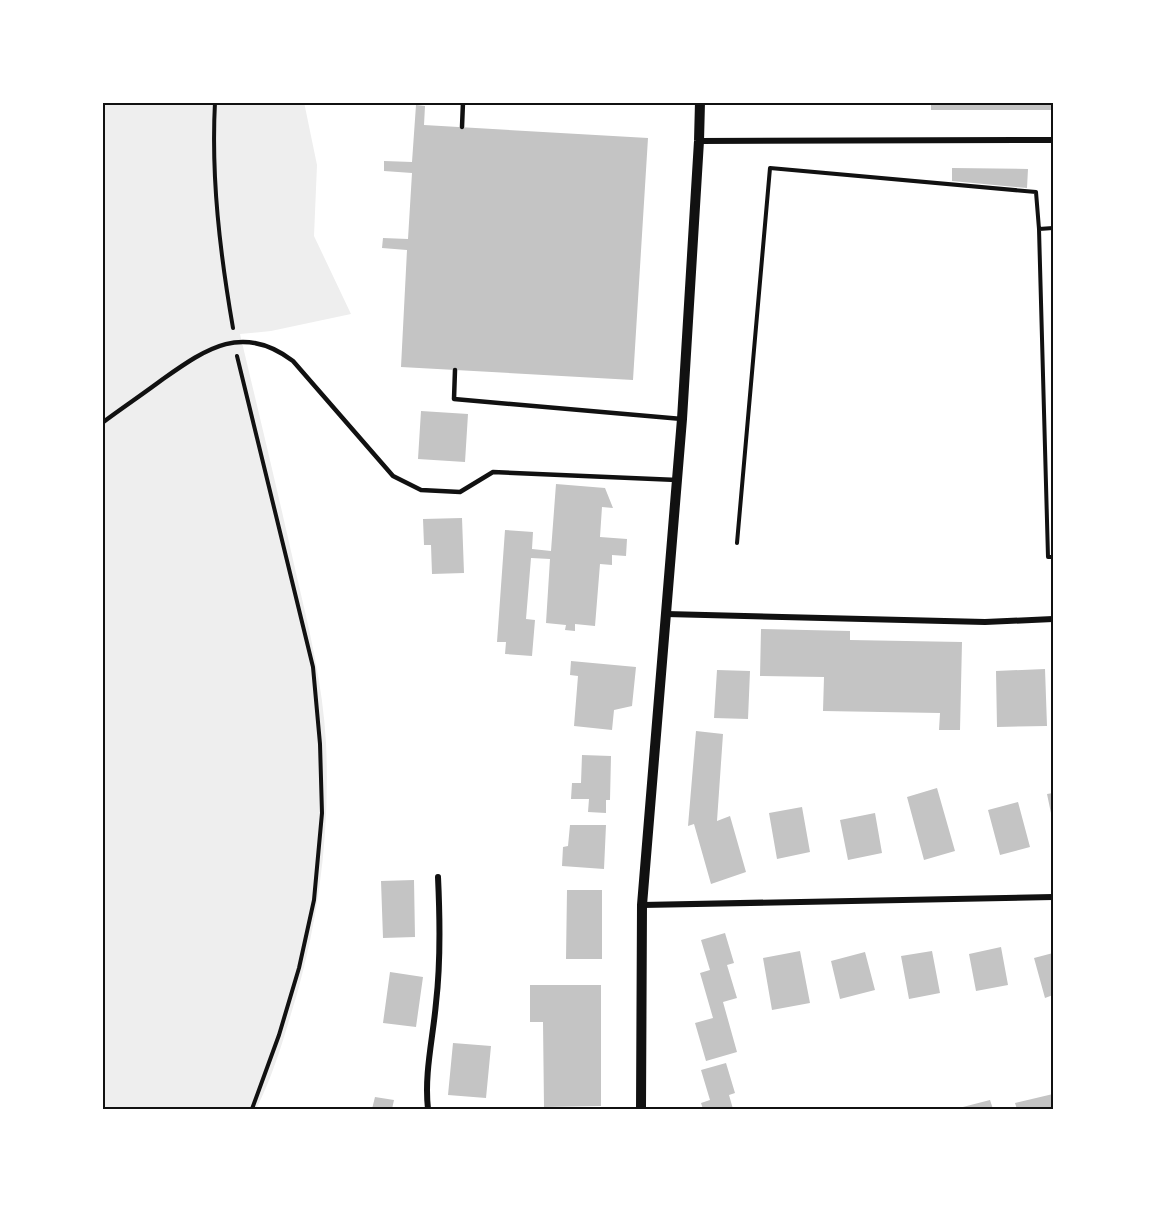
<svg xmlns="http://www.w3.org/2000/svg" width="1155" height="1211" viewBox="0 0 1155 1211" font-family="Cabin,sans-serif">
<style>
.green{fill:#eee}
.building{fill:#c4c4c4}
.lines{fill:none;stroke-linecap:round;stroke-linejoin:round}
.path{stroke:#111;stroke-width:4}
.service{stroke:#111;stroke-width:4.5}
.minor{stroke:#111;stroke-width:6}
.tertiary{stroke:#111;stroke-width:10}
.neatline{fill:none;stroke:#111;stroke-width:2}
</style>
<rect width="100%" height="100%" fill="#fff"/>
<!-- green -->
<path class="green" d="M 102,102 L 304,102 L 317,165 L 314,236 L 351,314 L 271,331 L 240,334 C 259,414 278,493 296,573 C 309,629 323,685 326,743 C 330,827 320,912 297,994 C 285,1033 275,1072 256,1109 L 102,1109 Z"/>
<!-- building -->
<path class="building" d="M 931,102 L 1053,102 L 1053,110 L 931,110 Z
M 416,105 L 425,106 L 424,125 L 648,138 L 633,380 L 401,367 L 407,250 L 382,248 L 383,238 L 408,239 L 412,173 L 384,171 L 384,161 L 412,162 Z
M 952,168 L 1028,169 L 1027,188 L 952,181 Z
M 421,411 L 468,414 L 465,462 L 418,459 Z
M 556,484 L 605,488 L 613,508 L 602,507 L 600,537 L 627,539 L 626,556 L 612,555 L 612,565 L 600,564 L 595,626 L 575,624 L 575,631 L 565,630 L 566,625 L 546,623 L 550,559 L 531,558 L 526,619 L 535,620 L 532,656 L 505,654 L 506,642 L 497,642 L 505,530 L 533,532 L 532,549 L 551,551 Z
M 462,518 L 464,573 L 432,574 L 431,545 L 424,545 L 423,519 Z
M 761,629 L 850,631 L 850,640 L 962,642 L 960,730 L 939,730 L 940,713 L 823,711 L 824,677 L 760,676 Z
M 571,661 L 636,667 L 632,706 L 614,710 L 612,730 L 574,726 L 578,676 L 570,675 Z
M 1045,669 L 1047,726 L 997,727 L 996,671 Z
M 717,670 L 750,671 L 748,719 L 714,718 Z
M 696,731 L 723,734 L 717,821 L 730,816 L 746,872 L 711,884 L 694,824 L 688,826 Z
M 582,755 L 611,756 L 610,800 L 606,800 L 606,813 L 588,812 L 589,799 L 571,799 L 572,783 L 581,783 Z
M 937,788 L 955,851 L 924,860 L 907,797 Z
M 1053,793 L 1053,818 L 1052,818 L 1047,794 Z
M 1018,802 L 1030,847 L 1000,855 L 988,810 Z
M 802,807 L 810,852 L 777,859 L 769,813 Z
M 875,813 L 882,853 L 848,860 L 840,820 Z
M 570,825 L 606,825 L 604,869 L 562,866 L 563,847 L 568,846 Z
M 414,880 L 415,937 L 383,938 L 381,881 Z
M 567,890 L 602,890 L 602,959 L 566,959 Z
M 725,933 L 734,963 L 727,965 L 737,998 L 723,1002 L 737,1052 L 706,1061 L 695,1023 L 713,1018 L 700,973 L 710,970 L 701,940 Z
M 1001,947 L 1008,985 L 976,991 L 969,954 Z
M 800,951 L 810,1003 L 772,1010 L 763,958 Z
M 932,951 L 940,993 L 909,999 L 901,956 Z
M 865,952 L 875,990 L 840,999 L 831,961 Z
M 1053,953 L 1053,995 L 1045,998 L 1034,958 Z
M 390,972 L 423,977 L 416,1027 L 383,1023 Z
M 530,985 L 601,985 L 601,1106 L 544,1107 L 543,1022 L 530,1022 Z
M 453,1043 L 491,1046 L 486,1098 L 448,1095 Z
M 726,1063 L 735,1093 L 729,1095 L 733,1109 L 703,1109 L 701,1103 L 710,1100 L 701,1070 Z
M 1053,1094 L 1053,1109 L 1017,1109 L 1015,1103 Z
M 375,1097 L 394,1100 L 392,1109 L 372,1109 Z
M 990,1100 L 993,1109 L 959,1109 L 959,1108 Z"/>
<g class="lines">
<!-- path -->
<path class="path" d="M 215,102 C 211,178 220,253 233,328
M 1053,228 L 1039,229 L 1048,557 L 1053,557
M 237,356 L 313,667 L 320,744 L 322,813 L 314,900 L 299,968 L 279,1035 L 252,1109
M 737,543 L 770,168 L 1036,192 L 1039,229"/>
<!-- service -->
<path class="service" d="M 462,127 L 463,102
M 455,370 L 454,399 L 682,419
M 102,423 C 122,408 143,394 163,379 C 207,348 243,323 293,361 L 393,476 L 421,490 L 460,492 L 493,472 L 677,480"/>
<!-- minor -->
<path class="minor" d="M 699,141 L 1053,140
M 666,614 L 985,622 L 1053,619
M 642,905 L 1053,897
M 428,1109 C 424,1074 433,1038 436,1003 C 441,961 440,919 438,877"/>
<!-- tertiary -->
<path class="tertiary" d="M 641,1109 L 642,905 L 682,419 L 699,141 L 700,102"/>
</g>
<!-- border -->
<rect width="1155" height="1211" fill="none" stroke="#ffffff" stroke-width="207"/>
<rect x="104" y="104" width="948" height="1004" class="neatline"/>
</svg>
